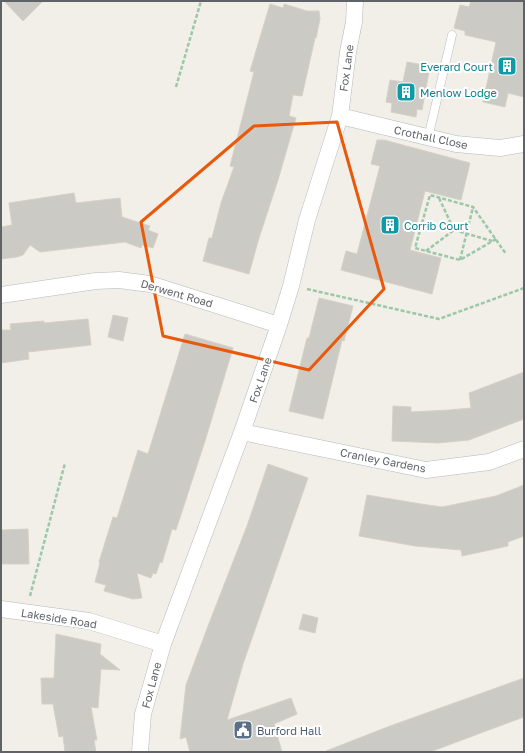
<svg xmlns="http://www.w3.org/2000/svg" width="525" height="753" viewBox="0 0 525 753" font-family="'Golos Text',sans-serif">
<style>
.building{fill:#cccac5;stroke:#d6d1c6}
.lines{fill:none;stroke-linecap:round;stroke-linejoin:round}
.service-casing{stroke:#b5b8bc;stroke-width:9}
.minor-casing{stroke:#b5b8bc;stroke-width:17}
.path{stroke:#9cc7a9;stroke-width:2.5;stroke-dasharray:4 2;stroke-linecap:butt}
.service{stroke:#fff;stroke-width:8}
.minor{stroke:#fff;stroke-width:16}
.marked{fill:none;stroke:#e8590c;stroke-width:3;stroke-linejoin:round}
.labels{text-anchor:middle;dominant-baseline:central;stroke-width:4;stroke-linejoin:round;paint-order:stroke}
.culture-label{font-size:11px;fill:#0d838f;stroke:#fff;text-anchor:start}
.street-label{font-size:11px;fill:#5f6368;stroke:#fff}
.service-label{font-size:11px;fill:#4e5e75;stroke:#fff;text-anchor:start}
</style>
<rect width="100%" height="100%" fill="#f1efe8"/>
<!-- building -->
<path class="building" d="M 4,1 L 43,1 L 23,21 Z
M 471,1 L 524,1 L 524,97 L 508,93 L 505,107 L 483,102 L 496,42 L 465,35 L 465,31 L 454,28 L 460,5 L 469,7 Z
M 270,4 L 283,8 L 284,4 L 307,11 L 319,11 L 320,19 L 316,38 L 315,38 L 302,96 L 293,95 L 289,116 L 296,118 L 278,180 L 259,238 L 249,274 L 203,261 L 209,238 L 212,238 L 221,203 L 234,167 L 230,166 L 254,72 L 250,71 Z
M 407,62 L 430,66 L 422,110 L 417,109 L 416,117 L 391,112 L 392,103 L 386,102 L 390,80 L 403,82 Z
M 377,140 L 384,140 L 470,163 L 461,200 L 425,191 L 410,250 L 441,258 L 432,294 L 341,270 L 346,251 L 357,254 L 380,166 L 371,164 Z
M 74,193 L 76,203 L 120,198 L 122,217 L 150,226 L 148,230 L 158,234 L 153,248 L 142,245 L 141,248 L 125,242 L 40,252 L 30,245 L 23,255 L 17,257 L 1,259 L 1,227 L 12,225 L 9,203 Z
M 319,298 L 353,306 L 344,341 L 342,340 L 323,419 L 289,411 L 307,338 L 309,338 Z
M 113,315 L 128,318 L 123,341 L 108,337 Z
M 88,319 L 91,345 L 28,352 L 29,359 L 1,363 L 1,330 L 11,330 L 10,324 L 44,321 L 44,323 Z
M 185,334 L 233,348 L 205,441 L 176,530 L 172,529 L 162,563 L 160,562 L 156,574 L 153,573 L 151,578 L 137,573 L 142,598 L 133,599 L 104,591 L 106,585 L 95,582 L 100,563 L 99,562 L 113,517 L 117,518 L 138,450 L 148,454 Z
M 524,372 L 524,419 L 469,440 L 438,443 L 392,441 L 393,406 L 411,407 L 411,412 L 449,410 L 471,408 L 469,393 Z
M 268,464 L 308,478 L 243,664 L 227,720 L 291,698 L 297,714 L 274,724 L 282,752 L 190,752 L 186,737 L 180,739 L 186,685 L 208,626 L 247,526 Z
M 524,485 L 524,536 L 508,542 L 508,546 L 462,556 L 461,550 L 415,546 L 359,536 L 367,495 L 421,504 L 442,507 L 496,496 Z
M 28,529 L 29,564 L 1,564 L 1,530 Z
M 303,614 L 318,618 L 315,633 L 299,629 Z
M 56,634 L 101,644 L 100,654 L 120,670 L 101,669 L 98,708 L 91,707 L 97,740 L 94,740 L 96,752 L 65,752 L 63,736 L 59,737 L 53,704 L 42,704 L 41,678 L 54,678 Z
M 524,678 L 524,717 L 486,731 L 430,752 L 326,752 L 326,751 L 390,726 Z"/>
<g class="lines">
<!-- service casing -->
<g class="service-casing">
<path id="service" d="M 428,138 L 452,35"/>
</g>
<!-- minor casing -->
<g class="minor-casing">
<path id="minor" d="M 340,116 L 456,144 L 500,148 L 524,144
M 1,295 L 96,281 L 119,280 L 150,284 L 279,325
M 242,432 L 426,470 L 489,462 L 524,449
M 1,609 L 89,621 L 163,644
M 140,752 L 143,714 L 163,644 L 242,432 L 279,325 L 291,286 L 307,220 L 340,116 L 348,52 L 354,22 L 355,1"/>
</g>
<!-- path -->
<path class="path" d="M 176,87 L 201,1
M 439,198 L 454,230
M 454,230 L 492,241
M 496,239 L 460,260 L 415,248 L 430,195 L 473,207 L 506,254
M 426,251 L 454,230
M 460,260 L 473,207
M 307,289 L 439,319 L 524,288
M 30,596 L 65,463"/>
<!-- service -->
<use href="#service" class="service"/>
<!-- minor -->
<use href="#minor" class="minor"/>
</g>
<!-- marked area -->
<path class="marked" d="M 337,122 L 384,289 L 309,370 L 163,336 L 141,222 L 254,126 Z"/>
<!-- icons -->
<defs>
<g id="building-square" transform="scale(1)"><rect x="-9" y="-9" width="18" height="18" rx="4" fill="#0f9aa8" stroke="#fff"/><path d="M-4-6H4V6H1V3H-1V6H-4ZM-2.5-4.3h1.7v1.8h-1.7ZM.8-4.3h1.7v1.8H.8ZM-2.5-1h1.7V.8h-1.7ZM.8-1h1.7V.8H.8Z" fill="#fff"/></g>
<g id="civic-square" transform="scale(1)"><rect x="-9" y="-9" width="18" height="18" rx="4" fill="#5c6f8a" stroke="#fff"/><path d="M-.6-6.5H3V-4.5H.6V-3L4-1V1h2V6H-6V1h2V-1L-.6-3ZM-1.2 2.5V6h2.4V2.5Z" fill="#fff"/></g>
</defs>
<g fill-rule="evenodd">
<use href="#building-square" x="507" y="66"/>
<use href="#building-square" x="406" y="92"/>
<use href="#building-square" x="390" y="225"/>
<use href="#civic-square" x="243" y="730"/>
</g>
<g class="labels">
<!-- culture labels -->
<g class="culture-label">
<text x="493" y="66" text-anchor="end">Everard Court</text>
<text x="420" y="92">Menlow Lodge</text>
<text x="404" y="225">Corrib Court</text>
</g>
<!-- street labels -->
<g class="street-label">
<text transform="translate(346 68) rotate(-82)">Fox Lane</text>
<text transform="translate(431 137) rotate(12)">Crothall Close</text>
<text transform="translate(177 293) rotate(16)">Derwent Road</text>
<text transform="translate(260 380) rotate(-71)">Fox Lane</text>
<text transform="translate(383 460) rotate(11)">Cranley Gardens</text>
<text transform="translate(59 618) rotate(9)">Lakeside Road</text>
<text transform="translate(151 685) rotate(-75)">Fox Lane</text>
</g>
<!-- service labels -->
<g class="service-label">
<text x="257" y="730">Burford Hall</text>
</g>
</g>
<!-- border -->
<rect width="525" height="753" fill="none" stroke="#5f6368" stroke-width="4"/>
</svg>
